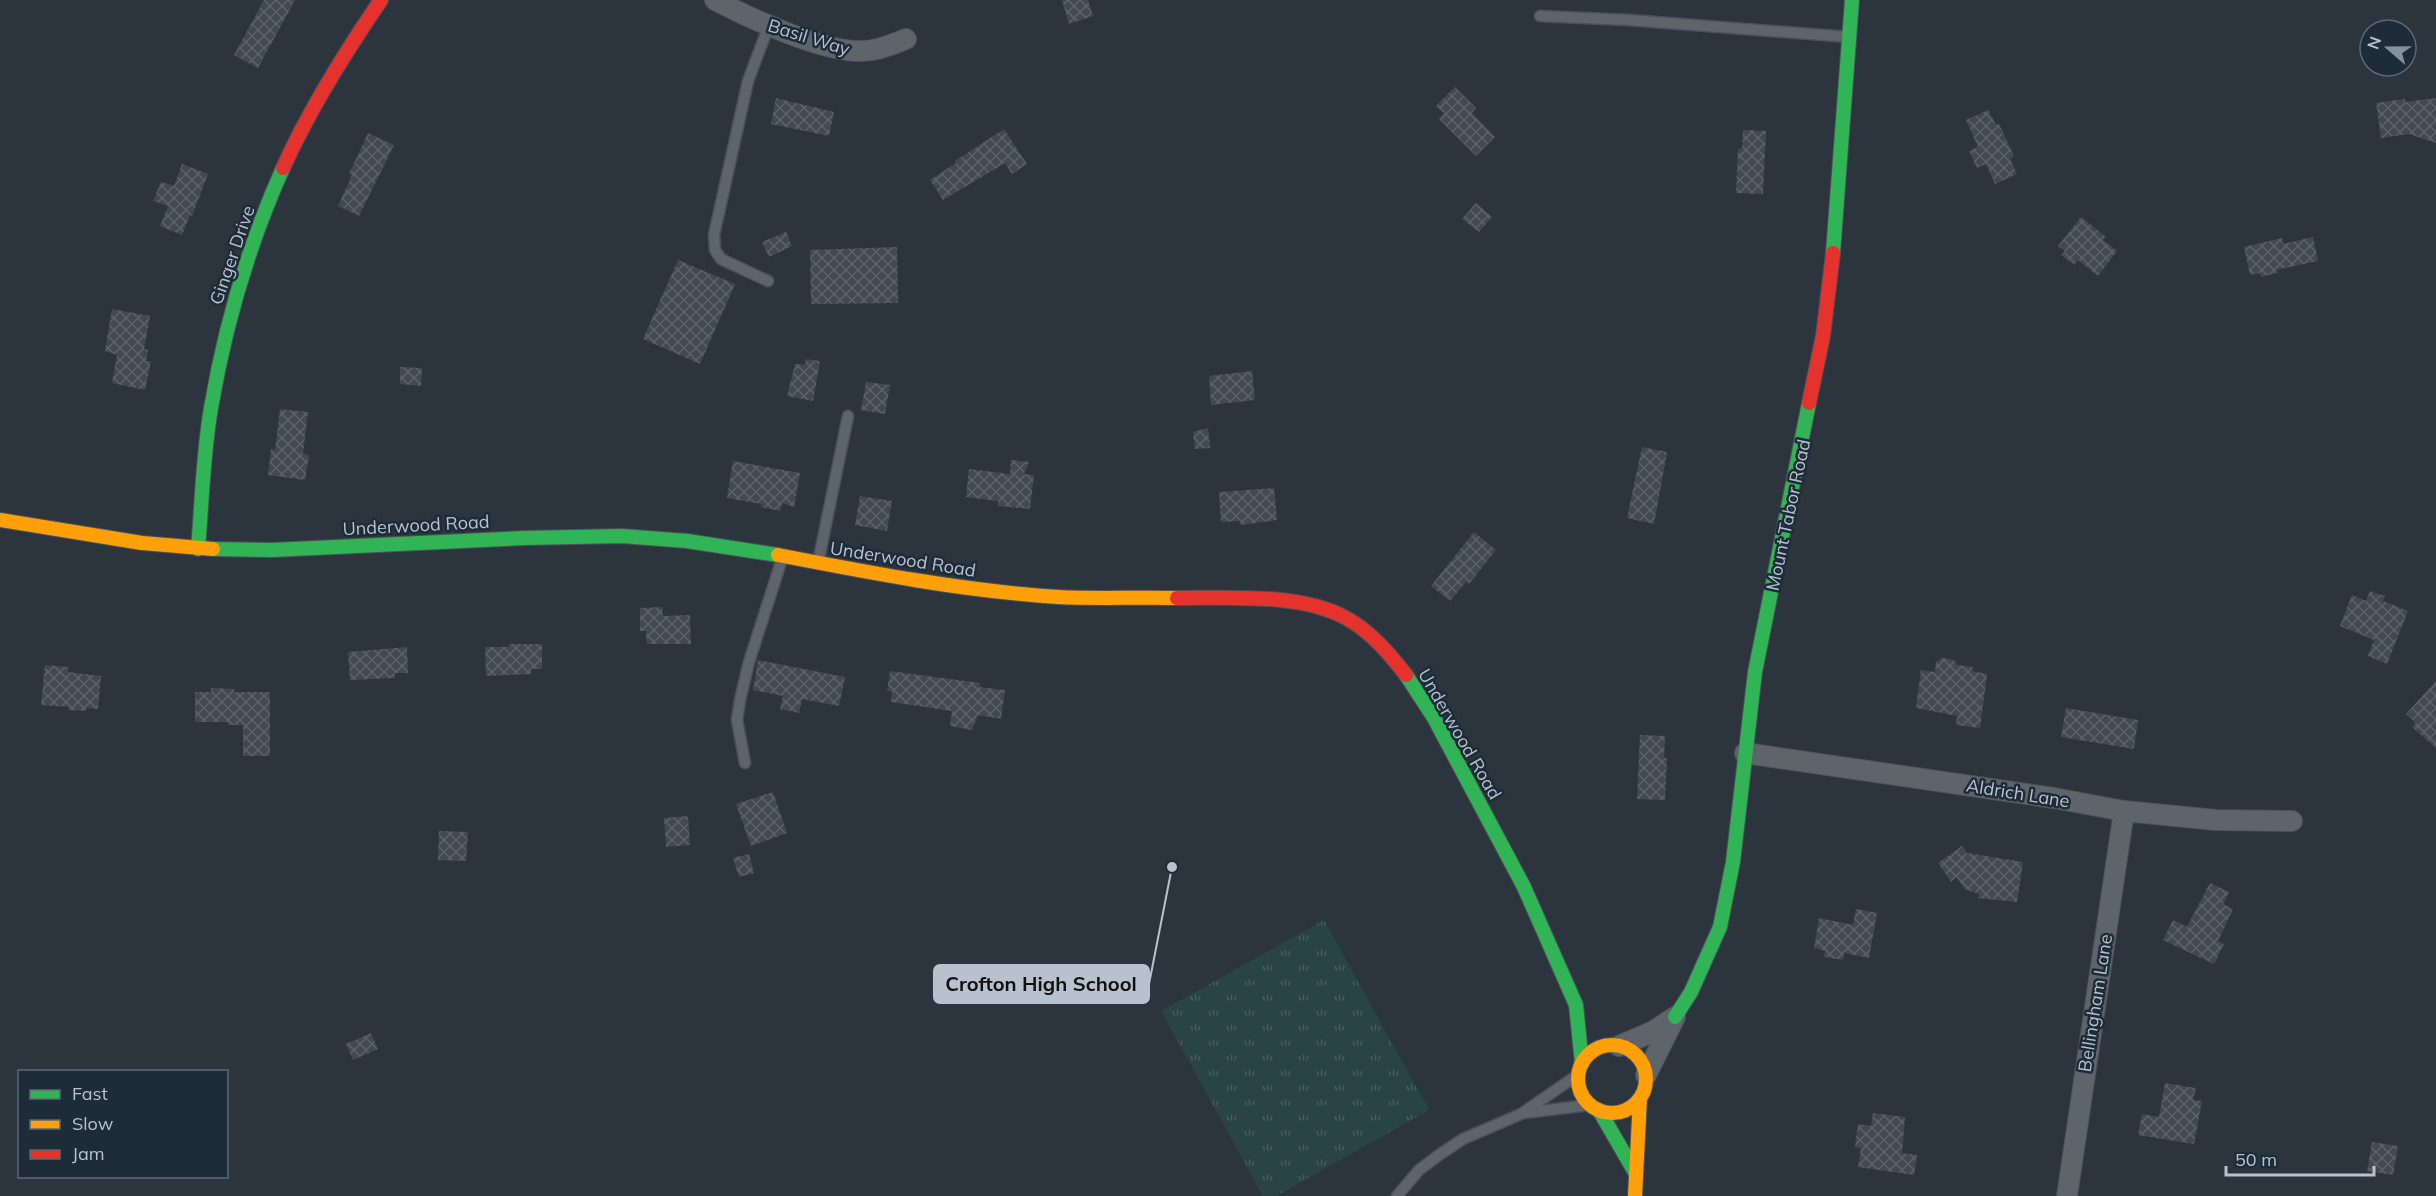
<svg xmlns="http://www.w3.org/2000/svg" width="2436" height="1196" viewBox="0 0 2436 1196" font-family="Mulish,sans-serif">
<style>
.park{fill:url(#park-tufts)}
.building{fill:url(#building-cross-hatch)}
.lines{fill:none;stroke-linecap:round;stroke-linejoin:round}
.lane-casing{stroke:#4b5158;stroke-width:13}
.street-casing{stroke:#4b5158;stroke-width:22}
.fast-casing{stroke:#4b5158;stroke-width:16}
.slow-casing{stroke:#4b5158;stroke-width:16}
.jam-casing{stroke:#4b5158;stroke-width:16}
.lane{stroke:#5d646a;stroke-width:10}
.street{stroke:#5d646a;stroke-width:20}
.fast{stroke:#30b455;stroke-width:14}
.slow{stroke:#ff9f0a;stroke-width:14}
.jam{stroke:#e5322d;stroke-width:14}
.labels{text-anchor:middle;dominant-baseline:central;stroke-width:5;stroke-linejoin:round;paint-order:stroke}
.street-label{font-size:18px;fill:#b7c2ce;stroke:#1e2c3a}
.leader{fill:none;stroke:#b7c2ce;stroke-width:2}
.callout-dot{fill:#b7c2ce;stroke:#1e2c3a;stroke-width:2}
.callout{fill:#b7c2ce;stroke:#b7c2ce;stroke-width:2}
.callout-label{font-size:20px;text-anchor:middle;font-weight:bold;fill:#111}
</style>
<defs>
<pattern id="park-tufts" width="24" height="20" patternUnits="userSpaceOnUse" patternTransform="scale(1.5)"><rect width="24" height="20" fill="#284445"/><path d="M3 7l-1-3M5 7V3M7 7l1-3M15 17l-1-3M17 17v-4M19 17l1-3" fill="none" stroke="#455d5f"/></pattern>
<pattern id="building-cross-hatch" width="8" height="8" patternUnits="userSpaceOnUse" patternTransform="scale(1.5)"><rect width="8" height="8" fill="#424950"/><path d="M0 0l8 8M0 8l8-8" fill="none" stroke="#5b6268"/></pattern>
</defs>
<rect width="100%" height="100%" fill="#2c353d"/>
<!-- park -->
<path class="park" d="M 1324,920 L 1429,1110 L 1276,1196 L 1263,1196 L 1161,1011 Z"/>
<!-- building -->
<path class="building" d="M 264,0 L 295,0 L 258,68 L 234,55 Z
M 1062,0 L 1088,0 L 1093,16 L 1069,24 Z
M 1455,87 L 1476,108 L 1472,113 L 1495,137 L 1476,156 L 1439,119 L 1444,113 L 1436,106 Z
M 776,98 L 834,112 L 829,136 L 771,124 Z
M 2436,98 L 2436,143 L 2409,134 L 2381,138 L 2376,103 L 2405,99 L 2405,102 Z
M 1988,110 L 1996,125 L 1999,124 L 2014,156 L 2010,159 L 2017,174 L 1995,184 L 1986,164 L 1977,168 L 1969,151 L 1978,147 L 1966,120 Z
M 1004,129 L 1027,164 L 1012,174 L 1005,163 L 943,200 L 930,180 L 956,163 L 955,161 Z
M 1743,130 L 1766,131 L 1763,194 L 1736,193 L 1738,149 L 1742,149 Z
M 368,133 L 394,145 L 359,216 L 338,206 L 352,175 L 349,174 Z
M 182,164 L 208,174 L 192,216 L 190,215 L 182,235 L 160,226 L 168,206 L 153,201 L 161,182 L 174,186 Z
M 1476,203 L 1492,217 L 1479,232 L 1462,219 Z
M 2081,217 L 2106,237 L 2103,240 L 2117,251 L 2098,276 L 2078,260 L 2074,265 L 2061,255 L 2065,251 L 2058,246 Z
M 786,232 L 792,246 L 769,257 L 762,242 Z
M 2313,237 L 2318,261 L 2276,270 L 2277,273 L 2261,277 L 2260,273 L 2250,275 L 2244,247 L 2282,238 L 2283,244 Z
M 897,247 L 898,303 L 811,304 L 810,250 Z
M 678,260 L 735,284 L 700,364 L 643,339 Z
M 112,309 L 150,316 L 144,349 L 148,350 L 146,361 L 151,361 L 145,390 L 112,383 L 117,355 L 105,351 Z
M 806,359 L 820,361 L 813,401 L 787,396 L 795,364 L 805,365 Z
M 400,367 L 422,368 L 421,386 L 400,384 Z
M 1252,371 L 1255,400 L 1211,405 L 1209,376 Z
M 866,382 L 890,385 L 885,414 L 861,410 Z
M 280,409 L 308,412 L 303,454 L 309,455 L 305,480 L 268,475 L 271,449 L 275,450 Z
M 1208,428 L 1210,448 L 1195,449 L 1193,432 Z
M 1642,447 L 1667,452 L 1654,524 L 1627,518 Z
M 1011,460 L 1029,462 L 1024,474 L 1034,475 L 1030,509 L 998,506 L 998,501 L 966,497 L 969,469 L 1010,474 Z
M 733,461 L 800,473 L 794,507 L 782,503 L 780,511 L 761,507 L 761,504 L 727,498 Z
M 1274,488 L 1277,520 L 1241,525 L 1240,521 L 1221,522 L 1219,492 Z
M 860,496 L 892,501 L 887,531 L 855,525 Z
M 1474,532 L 1496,550 L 1469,584 L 1466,582 L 1450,601 L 1431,586 Z
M 2370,591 L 2385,596 L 2383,601 L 2408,611 L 2387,664 L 2368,656 L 2374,640 L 2340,626 L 2352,595 L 2366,601 Z
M 662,607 L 663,616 L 690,615 L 691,644 L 647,644 L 646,631 L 640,631 L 640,608 Z
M 509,644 L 542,644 L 542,669 L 531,669 L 531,674 L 486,676 L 485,647 L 509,647 Z
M 407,647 L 408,673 L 395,673 L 395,678 L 350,680 L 348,652 Z
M 1942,658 L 1954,660 L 1957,665 L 1973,667 L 1972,671 L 1987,674 L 1980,728 L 1956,725 L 1957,716 L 1916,708 L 1921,670 L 1935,672 L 1936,662 Z
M 758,660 L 845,677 L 839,706 L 802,699 L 799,713 L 780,709 L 783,696 L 753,690 Z
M 45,665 L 68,667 L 68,672 L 101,676 L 98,709 L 86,708 L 86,711 L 68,710 L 69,707 L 41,705 Z
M 890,671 L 980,683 L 979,687 L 1005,690 L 1001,719 L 978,715 L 972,730 L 950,726 L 952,711 L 891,702 L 892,691 L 887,691 Z
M 2436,681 L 2436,748 L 2412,727 L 2416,723 L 2406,714 Z
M 211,688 L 234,689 L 234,692 L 270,692 L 270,756 L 243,756 L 243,725 L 228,725 L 228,722 L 195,722 L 195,692 L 211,692 Z
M 2066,708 L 2138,720 L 2134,749 L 2061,737 Z
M 1640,735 L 1665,736 L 1664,758 L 1667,758 L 1665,800 L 1637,799 Z
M 773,792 L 787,833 L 751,846 L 736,804 Z
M 688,816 L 690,845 L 666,847 L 664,818 Z
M 439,831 L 468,832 L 466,861 L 438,860 Z
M 1962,846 L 1967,853 L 2023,862 L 2017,902 L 1978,898 L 1979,894 L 1965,889 L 1956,877 L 1951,882 L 1938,863 Z
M 749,854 L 754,873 L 739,877 L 733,858 Z
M 2210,883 L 2229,892 L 2223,904 L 2233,909 L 2218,941 L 2224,944 L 2214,964 L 2163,940 L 2173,920 L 2187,927 Z
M 1856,909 L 1877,913 L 1869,958 L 1844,953 L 1843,960 L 1824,957 L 1825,951 L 1814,948 L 1819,918 L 1853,925 Z
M 371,1033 L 378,1049 L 353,1060 L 346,1044 Z
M 2165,1083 L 2196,1088 L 2193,1100 L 2202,1101 L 2194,1144 L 2138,1135 L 2142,1114 L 2159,1117 Z
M 1873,1113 L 1905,1117 L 1902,1153 L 1917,1155 L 1914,1175 L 1858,1167 L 1861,1148 L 1855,1147 L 1858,1124 L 1871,1126 Z
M 2372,1142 L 2398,1146 L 2393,1175 L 2367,1171 Z"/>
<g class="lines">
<!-- lane casing -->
<g class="lane-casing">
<path id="lane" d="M 1540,16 L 1629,20 L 1849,37
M 768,281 L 721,259 L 715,250 L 714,235 L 748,81 L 769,25
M 818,563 L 848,416
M 745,763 L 737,720 L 740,700 L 749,662 L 783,556
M 1524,1113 L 1589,1105
M 1397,1196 L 1419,1170 L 1439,1155 L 1463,1139 L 1521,1114 L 1579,1074"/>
</g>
<!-- street casing -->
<g class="street-casing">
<path id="street" d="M 715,0 C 749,18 819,50 857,51 C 875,52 890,45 906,39
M 1745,753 L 2054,798 L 2124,811 L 2216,820 L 2292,821
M 1619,1046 L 1652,1032 L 1675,1017 L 1646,1075
M 2067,1196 L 2124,811"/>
</g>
<!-- fast casing -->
<g class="fast-casing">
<path id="fast" d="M 1833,253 L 1852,0
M 198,549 C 202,502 203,454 211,408 C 225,325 249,244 283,168
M 213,549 L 272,550 L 524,538 L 622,536 L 687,541 L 778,555
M 1406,675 L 1434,718 L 1524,887 L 1576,1005 L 1582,1064
M 1675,1017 L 1691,992 L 1720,927 L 1733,862 L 1755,672 L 1809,403
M 1599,1110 L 1636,1174"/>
</g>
<!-- slow casing -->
<g class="slow-casing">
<path id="slow" d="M 0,520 L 142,543 L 213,549
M 778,555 C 871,573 964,591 1058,597 C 1097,599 1137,597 1177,598
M1578 1079a34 34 0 1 1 68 0a34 34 0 1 1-68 0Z
M 1635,1196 L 1640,1098"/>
</g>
<!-- jam casing -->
<g class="jam-casing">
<path id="jam" d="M 283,168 C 310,108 344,54 381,0
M 1809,403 L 1823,336 L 1833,253
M 1177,598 C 1227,598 1301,593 1346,618 C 1370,631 1389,653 1406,675"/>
</g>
<!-- lane -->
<use href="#lane" class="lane"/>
<!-- street -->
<use href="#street" class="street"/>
<!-- fast -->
<use href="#fast" class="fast"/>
<!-- slow -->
<use href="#slow" class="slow"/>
<!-- jam -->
<use href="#jam" class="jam"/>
</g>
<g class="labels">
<!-- street labels -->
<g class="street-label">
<text transform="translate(809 37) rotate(17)">Basil Way</text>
<text transform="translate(232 255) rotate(-71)">Ginger Drive</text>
<text transform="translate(1788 515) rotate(-78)">Mount Tabor Road</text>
<text transform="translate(416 525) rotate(-3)">Underwood Road</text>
<text transform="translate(903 559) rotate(9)">Underwood Road</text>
<text transform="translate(1460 734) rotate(60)">Underwood Road</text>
<text transform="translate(2018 793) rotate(9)">Aldrich Lane</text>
<text transform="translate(2095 1003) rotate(-81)">Bellingham Lane</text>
</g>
</g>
<!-- callouts -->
<path class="leader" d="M1172 867L1149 984"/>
<circle class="callout-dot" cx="1172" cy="867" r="6"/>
<rect class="callout" x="934" y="965" width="215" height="38" rx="6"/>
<g class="callout-label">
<text x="1041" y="991">Crofton High School</text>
</g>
<!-- legend -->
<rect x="18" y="1070" width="210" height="108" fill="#1e2c3a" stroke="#5b6875" stroke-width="1.5"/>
<rect x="30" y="1090" width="30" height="9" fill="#30b455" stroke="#5b6875" stroke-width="1.5"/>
<text x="72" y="1100" font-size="18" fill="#b7c2ce">Fast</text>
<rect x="30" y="1120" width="30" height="9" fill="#ff9f0a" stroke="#5b6875" stroke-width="1.5"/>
<text x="72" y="1130" font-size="18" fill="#b7c2ce">Slow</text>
<rect x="30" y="1150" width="30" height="9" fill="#e5322d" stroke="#5b6875" stroke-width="1.5"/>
<text x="72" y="1160" font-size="18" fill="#b7c2ce">Jam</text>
<!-- north arrow -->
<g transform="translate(2388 48) rotate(290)"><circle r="28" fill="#1e2c3a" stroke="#5b6875" stroke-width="1.5"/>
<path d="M0-4.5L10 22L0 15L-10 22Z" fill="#86919b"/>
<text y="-9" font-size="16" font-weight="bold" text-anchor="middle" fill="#b7c2ce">N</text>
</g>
<!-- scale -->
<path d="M2226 1166v9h148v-9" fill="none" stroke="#b7c2ce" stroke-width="3"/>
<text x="2235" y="1166" font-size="18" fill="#b7c2ce" stroke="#1e2c3a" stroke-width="4.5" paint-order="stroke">50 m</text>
</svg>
